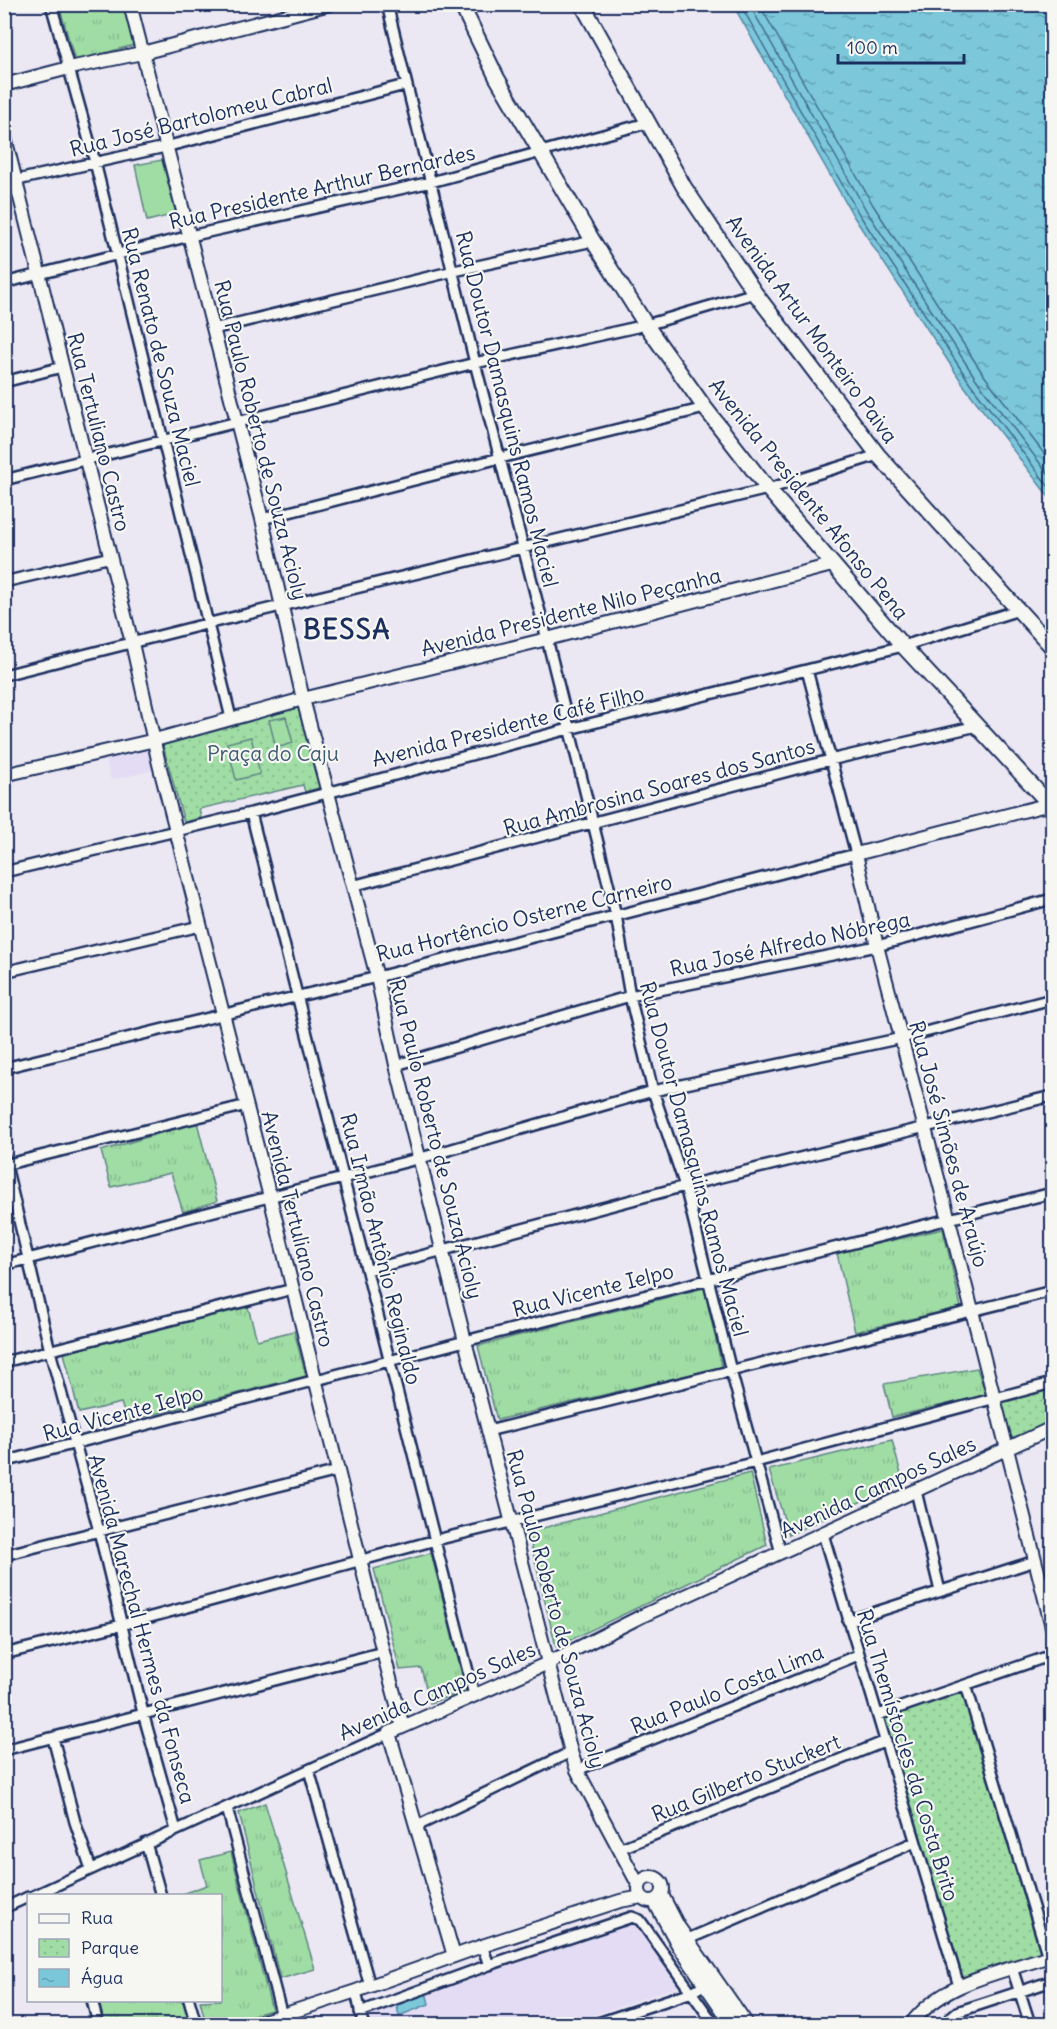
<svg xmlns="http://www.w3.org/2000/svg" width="1057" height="2029" viewBox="0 0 1057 2029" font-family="Delius,sans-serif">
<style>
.built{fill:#e3dcf4}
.grass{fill:url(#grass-tufts);stroke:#5e8682;stroke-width:1.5}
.park{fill:url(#park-dots);stroke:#5e8682;stroke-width:1.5}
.pitch{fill:#a0dda5;stroke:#5e8682;stroke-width:1.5}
.water{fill:url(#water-ripples);stroke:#558aa8;stroke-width:1.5}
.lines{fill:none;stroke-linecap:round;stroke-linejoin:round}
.shore{stroke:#416c90;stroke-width:1.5}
.street-casing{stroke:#1b2f5e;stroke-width:14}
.secondary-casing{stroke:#1b2f5e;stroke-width:16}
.primary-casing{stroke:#1b2f5e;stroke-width:18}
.street{stroke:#f6f6f2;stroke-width:9}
.secondary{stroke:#f6f6f2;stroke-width:12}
.primary{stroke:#f6f6f2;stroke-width:14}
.labels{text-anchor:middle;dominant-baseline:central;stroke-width:4.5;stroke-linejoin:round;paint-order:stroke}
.street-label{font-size:21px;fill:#1b2f5e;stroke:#f6f6f2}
.park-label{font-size:21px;fill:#3c5a70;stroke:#f6f6f2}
.district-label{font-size:27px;font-weight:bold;letter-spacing:1.5px;fill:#1b2f5e;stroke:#f6f6f2}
</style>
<defs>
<pattern id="grass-tufts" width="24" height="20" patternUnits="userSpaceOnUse" patternTransform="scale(1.5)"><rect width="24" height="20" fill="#a0dda5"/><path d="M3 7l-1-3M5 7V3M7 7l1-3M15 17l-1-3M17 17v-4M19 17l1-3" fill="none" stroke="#89be90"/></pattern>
<pattern id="park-dots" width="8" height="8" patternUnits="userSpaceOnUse" patternTransform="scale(1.5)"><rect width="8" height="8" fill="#a0dda5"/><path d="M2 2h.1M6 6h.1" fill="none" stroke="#89be90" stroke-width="1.8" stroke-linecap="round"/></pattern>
<pattern id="water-ripples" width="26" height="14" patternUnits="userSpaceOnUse" patternTransform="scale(1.5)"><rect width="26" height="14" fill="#7bc7da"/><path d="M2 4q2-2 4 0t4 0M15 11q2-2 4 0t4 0" fill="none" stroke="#64a2b4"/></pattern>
</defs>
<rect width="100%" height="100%" fill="#ebe7f3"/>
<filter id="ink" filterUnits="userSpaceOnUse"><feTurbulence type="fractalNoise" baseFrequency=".0167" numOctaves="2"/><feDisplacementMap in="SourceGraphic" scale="12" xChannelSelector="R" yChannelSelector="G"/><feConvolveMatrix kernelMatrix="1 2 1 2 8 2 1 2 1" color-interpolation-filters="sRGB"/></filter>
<g filter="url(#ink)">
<!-- built -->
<path class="built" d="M 149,748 L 155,770 L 111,780 L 106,759 Z
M 635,1919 L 679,1986 L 567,2024 L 367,2024 L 364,2014 Z"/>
<!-- grass -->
<path class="grass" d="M 59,5 L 123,5 L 134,45 L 75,61 Z
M 197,1122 L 217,1201 L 183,1212 L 171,1173 L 111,1187 L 101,1151 Z
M 943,1229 L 961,1307 L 855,1332 L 837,1253 Z
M 704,1288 L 722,1367 L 497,1420 L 478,1346 Z
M 248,1307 L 257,1340 L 294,1331 L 306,1376 L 127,1421 L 121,1403 L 79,1413 L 64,1353 Z
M 977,1368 L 986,1395 L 892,1417 L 884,1384 Z
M 892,1440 L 903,1482 L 789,1535 L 769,1470 Z
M 750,1473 L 767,1545 L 556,1647 L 528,1532 Z
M 431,1553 L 466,1691 L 430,1703 L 421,1668 L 400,1670 L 374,1569 Z
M 265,1803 L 315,1969 L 280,1979 L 239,1813 Z
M 231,1852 L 272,2010 L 220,2024 L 206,2024 L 200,2001 L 220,2000 L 220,1896 L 179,1895 L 207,1885 L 200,1860 Z
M 98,2001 L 183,2001 L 190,2024 L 104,2024 Z"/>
<!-- park -->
<path class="park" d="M 303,706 L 322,787 L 305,792 L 303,785 L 199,809 L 201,818 L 184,822 L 162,742 Z
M 1052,1388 L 1052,1421 L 1011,1439 L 1000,1402 Z
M 963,1691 L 1044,1953 L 963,1978 L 884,1718 Z"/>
<!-- pitch -->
<path class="pitch" d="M 162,160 L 176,214 L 147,221 L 135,165 Z
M 286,717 L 293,743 L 276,748 L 269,720 Z
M 251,737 L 260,774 L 236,780 L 227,743 Z"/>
<!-- water -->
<path class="water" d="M 733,5 L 1052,5 L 1052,501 L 965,387 L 854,217 Z
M 426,1992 L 429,2004 L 399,2016 L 396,2002 Z"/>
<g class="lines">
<!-- shore -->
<path class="shore" d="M 740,4 L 859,214 L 970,383 L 1052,491
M 749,4 L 866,210 L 976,379 L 1052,479
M 759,4 L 873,205 L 983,374 L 1052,464"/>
<!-- street casing -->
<g class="street-casing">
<path id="street" d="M 51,4 L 95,162 L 231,718
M 387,4 L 475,363 L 547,639 L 616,915 L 630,996 L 653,1091 L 685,1186 L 731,1371 L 781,1553
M 4,183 L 165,147 L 405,85
M 4,283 L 190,236 L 431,182 L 647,123
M 213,329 L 454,271 L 593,241
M 4,382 L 62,367
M 4,480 L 475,363 L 646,325 L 755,293
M 262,519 L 500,458 L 705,408
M 4,582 L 111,557
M 4,675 L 206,624 L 768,489 L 878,455
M 251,813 L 474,1695
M 4,872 L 251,813 L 569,729 L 903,646 L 1019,610
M 352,886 L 830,760 L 977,726
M 4,972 L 200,926
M 396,1065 L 630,996 L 877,946 L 1052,899
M 4,1068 L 377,977 L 856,854 L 807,670
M 4,1157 L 50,1351 L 99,1531 L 143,1713 L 176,1830
M 4,1165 L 247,1105
M 4,1265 L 421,1158 L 653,1091 L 902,1038 L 1052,999
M 368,1270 L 685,1186 L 1052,1096
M 4,1362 L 293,1289
M 488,1431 L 1052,1291
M 4,1462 L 465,1341 L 1052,1193
M 916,1491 L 940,1591
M 823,1534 L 959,1986
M 4,1555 L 338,1471
M 848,1621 L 1035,1561
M 4,1654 L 121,1625 L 436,1540 L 756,1462 L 1052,1383
M 966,1685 L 1048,1957
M 878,1715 L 1052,1655
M 53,1738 L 75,1822 L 91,1869
M 4,1750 L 383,1652
M 309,1770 L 370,1986
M 577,1770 L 858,1655
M 227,1808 L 282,2016
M 417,1826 L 571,1752
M 146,1843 L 161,1896
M 619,1849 L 886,1741
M 33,1896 L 389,1733
M 4,1908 L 28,1897
M 688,1939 L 915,1842
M 482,1946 L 489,1965
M 1012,1968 L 1030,2024
M 356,1991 L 363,2024
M 92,2000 L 98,2024
M 189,2000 L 196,2024
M 360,2012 L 489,1965 L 632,1917 L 640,1920 L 714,2024
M 4,2020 L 6,2024
M 595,2024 L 692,1992 L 705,1984
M 947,2024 L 950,2018 L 957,2012 L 1052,1981"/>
</g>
<!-- secondary casing -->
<g class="secondary-casing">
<path id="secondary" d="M 130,4 L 262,519 L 303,699 L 377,977 L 396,1065 L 465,1341 L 571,1752 L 577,1770 L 639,1886
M 4,85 L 69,68 L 142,53 L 330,4
M 4,134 L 132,643 L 159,764 L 270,1197 L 383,1652 L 403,1727
M 4,775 L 155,740 L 303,699 L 547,639 L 832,565
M 1050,804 L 856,854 L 877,946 L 949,1220 L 1052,1627
M639 1889a12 12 0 1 1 24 0a12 12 0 1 1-24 0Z
M 662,1895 L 678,1926 L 747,2024
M 654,1901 L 678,1945 L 732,2024
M 454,1956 L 389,1733 L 548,1663 L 642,1616 L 1052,1428
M 255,2024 L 356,1991 L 482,1946 L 620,1901 L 642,1897
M 911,2024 C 944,1980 1003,1973 1052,1955"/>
</g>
<!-- primary casing -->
<g class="primary-casing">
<path id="primary" d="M 461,4 L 497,78 L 593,241 L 646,325 L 705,408 L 768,489 L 903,646 L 1052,807
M 582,4 L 684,187 L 755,293 L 878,455 L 1052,647"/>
</g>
<!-- street -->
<use href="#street" class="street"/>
<!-- secondary -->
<use href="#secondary" class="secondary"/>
<!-- primary -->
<use href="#primary" class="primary"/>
</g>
</g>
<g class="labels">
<!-- street labels -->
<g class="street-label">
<text transform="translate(201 117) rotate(-14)">Rua José Bartolomeu Cabral</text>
<text transform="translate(322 187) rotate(-13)">Rua Presidente Arthur Bernardes</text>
<text transform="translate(812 329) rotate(54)">Avenida Artur Monteiro Paiva</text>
<text transform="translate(161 357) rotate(76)">Rua Renato de Souza Maciel</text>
<text transform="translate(507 409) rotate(76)">Rua Doutor Damasquins Ramos Maciel</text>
<text transform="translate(99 432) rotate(76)">Rua Tertuliano Castro</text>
<text transform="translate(261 440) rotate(76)">Rua Paulo Roberto de Souza Acioly</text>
<text transform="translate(809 499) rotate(51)">Avenida Presidente Afonso Pena</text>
<text transform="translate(571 612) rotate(-14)">Avenida Presidente Nilo Peçanha</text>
<text transform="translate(508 726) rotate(-14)">Avenida Presidente Café Filho</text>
<text transform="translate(659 787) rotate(-15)">Rua Ambrosina Soares dos Santos</text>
<text transform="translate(524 918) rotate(-14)">Rua Hortêncio Osterne Carneiro</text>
<text transform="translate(790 944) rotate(-12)">Rua José Alfredo Nóbrega</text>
<text transform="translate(436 1139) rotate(76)">Rua Paulo Roberto de Souza Acioly</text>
<text transform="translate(949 1144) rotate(75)">Rua José Simões de Araújo</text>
<text transform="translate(694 1159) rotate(75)">Rua Doutor Damasquins Ramos Maciel</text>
<text transform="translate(298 1229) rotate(76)">Avenida Tertuliano Castro</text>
<text transform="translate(381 1249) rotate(76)">Rua Irmão Antônio Reginaldo</text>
<text transform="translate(593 1290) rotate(-14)">Rua Vicente Ielpo</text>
<text transform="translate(123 1413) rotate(-15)">Rua Vicente Ielpo</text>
<text transform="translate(878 1487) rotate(-25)">Avenida Campos Sales</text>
<text transform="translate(556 1609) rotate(75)">Rua Paulo Roberto de Souza Acioly</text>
<text transform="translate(142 1629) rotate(75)">Avenida Marechal Hermes da Fonseca</text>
<text transform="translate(727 1689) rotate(-22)">Rua Paulo Costa Lima</text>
<text transform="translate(437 1691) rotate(-24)">Avenida Campos Sales</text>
<text transform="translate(908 1755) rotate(73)">Rua Themístocles da Costa Brito</text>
<text transform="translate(746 1778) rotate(-22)">Rua Gilberto Stuckert</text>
</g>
<!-- park labels -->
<g class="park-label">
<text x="273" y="753">Praça do Caju</text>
</g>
<!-- district labels -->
<g class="district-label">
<text x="347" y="629">BESSA</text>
</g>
</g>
<!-- margin -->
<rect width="1057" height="2029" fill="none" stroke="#f6f6f2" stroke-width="24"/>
<rect x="12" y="12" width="1033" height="2005" fill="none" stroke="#1b2f5e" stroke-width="2" filter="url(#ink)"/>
<!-- legend -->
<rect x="27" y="1894" width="195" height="108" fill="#f6f6f2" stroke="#9ea6b7" stroke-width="1.5"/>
<rect x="39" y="1914" width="30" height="9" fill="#f6f6f2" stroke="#9ea6b7" stroke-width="1.5"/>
<text x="81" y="1924" font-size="18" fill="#1b2f5e">Rua</text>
<rect x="39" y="1939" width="30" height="18" fill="url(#park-dots)" stroke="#9ea6b7" stroke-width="1.5"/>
<text x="81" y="1954" font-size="18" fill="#1b2f5e">Parque</text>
<rect x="39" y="1969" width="30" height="18" fill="url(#water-ripples)" stroke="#9ea6b7" stroke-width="1.5"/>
<text x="81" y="1984" font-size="18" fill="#1b2f5e">Água</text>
<!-- scale -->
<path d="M838 54v9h126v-9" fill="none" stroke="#1b2f5e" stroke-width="3"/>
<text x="847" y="54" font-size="18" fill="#1b2f5e" stroke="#f6f6f2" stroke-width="4.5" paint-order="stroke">100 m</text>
</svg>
